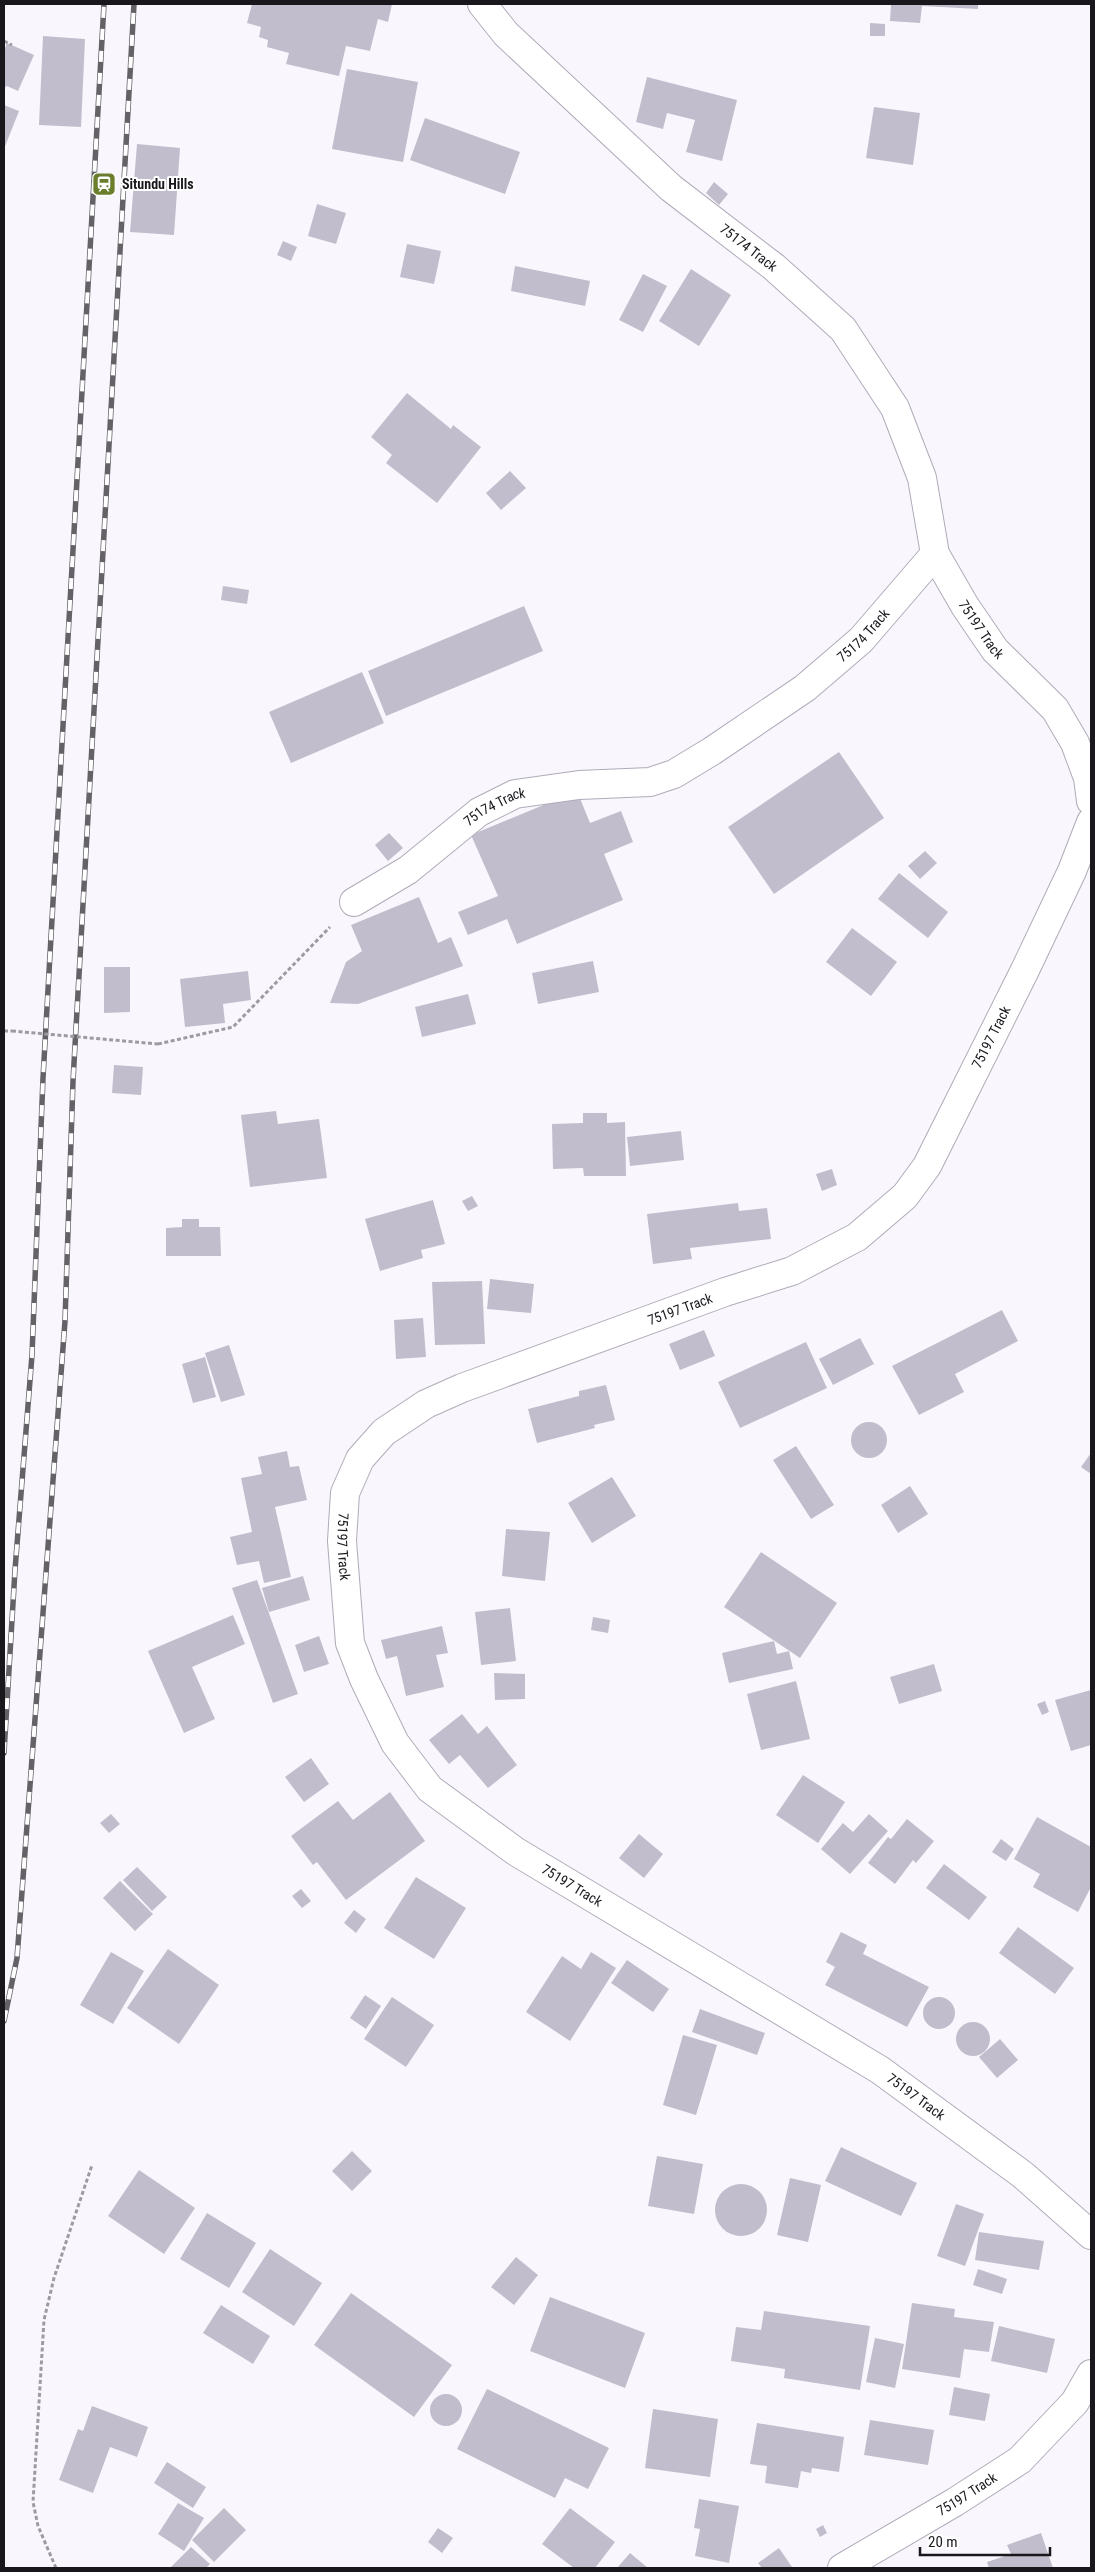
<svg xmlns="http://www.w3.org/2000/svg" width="1095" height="2572" viewBox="0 0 1095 2572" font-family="'Roboto Condensed',sans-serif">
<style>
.building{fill:#c2bdcc}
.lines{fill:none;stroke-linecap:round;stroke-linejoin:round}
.minor-casing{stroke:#b0abb9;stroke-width:30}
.path{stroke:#9d9ba1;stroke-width:3;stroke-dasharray:4 2.5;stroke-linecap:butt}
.minor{stroke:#fff;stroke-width:28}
.rail-casing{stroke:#646267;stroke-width:5.5}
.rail{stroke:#fff;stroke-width:4;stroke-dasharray:11;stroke-linecap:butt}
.path-bridge{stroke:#9d9ba1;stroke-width:3;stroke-dasharray:4 2.5;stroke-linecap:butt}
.labels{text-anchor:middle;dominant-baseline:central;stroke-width:4;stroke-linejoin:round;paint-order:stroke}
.poi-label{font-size:14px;font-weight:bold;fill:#19171c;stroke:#fff;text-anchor:start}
.street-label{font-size:14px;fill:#19171c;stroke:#fff}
</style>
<rect width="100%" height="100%" fill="#f9f7fd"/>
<!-- building -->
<path class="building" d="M 252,4 L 392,4 L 388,22 L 378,19 L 370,51 L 346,46 L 339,76 L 286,64 L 289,53 L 267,47 L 268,40 L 259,37 L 261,27 L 247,23 Z
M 891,4 L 978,4 L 978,9 L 922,6 L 920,23 L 890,21 Z
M 870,23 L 885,24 L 885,36 L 870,36 Z
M 43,36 L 85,39 L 81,127 L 39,125 Z
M 7,43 L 34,55 L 18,91 L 7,86 L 4,88 L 4,51 Z
M 347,69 L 418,82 L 403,162 L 332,149 Z
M 647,77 L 737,100 L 722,161 L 686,152 L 695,120 L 667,113 L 663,129 L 636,122 Z
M 4,105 L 19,111 L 4,149 Z
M 874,107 L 920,113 L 913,165 L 866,158 Z
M 425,118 L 520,152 L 505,194 L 410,160 Z
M 137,144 L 180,148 L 174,235 L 130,232 Z
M 714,182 L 728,194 L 719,205 L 706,193 Z
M 317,204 L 346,213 L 336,244 L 308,236 Z
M 283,241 L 297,247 L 291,261 L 277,255 Z
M 407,244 L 441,251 L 434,284 L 400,277 Z
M 515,266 L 590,281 L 585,306 L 511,291 Z
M 691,269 L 731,295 L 699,346 L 659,321 Z
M 643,274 L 667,286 L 643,332 L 619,320 Z
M 407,393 L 451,429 L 453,425 L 481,447 L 437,503 L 386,463 L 392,455 L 371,437 Z
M 510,471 L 526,488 L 501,510 L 486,493 Z
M 223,586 L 249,590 L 247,604 L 221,600 Z
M 524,606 L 543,651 L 386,716 L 368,671 Z
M 362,672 L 384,723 L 291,763 L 269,712 Z
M 839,752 L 884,818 L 774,894 L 728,827 Z
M 577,791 L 590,823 L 621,811 L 633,842 L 604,854 L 623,900 L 517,944 L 507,919 L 468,935 L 458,912 L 498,896 L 471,835 Z
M 389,833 L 403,848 L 388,861 L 375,845 Z
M 925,851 L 937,863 L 920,879 L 908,866 Z
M 899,873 L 948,912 L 928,938 L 878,899 Z
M 419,897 L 438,943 L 451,937 L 463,966 L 358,1004 L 330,1003 L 346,962 L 362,951 L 351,925 Z
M 852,928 L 897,962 L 871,996 L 826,962 Z
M 593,961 L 599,992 L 538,1004 L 532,973 Z
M 104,967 L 130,967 L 130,1012 L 104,1013 Z
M 248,971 L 251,1000 L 223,1004 L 225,1023 L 185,1027 L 180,979 Z
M 468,994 L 476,1024 L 422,1037 L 415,1007 Z
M 114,1065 L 143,1067 L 141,1095 L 112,1093 Z
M 276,1111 L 278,1124 L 319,1119 L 327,1178 L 250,1187 L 241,1115 Z
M 583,1113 L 607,1113 L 607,1123 L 625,1122 L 626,1176 L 584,1176 L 583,1168 L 553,1169 L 552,1124 L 583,1123 Z
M 681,1131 L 684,1160 L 630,1166 L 627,1137 Z
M 832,1169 L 837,1185 L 822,1191 L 816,1174 Z
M 472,1196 L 478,1206 L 468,1211 L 462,1201 Z
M 433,1200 L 445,1244 L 421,1250 L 423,1258 L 380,1271 L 365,1219 Z
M 738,1203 L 739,1211 L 767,1208 L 771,1239 L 690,1248 L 692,1259 L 653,1264 L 647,1214 Z
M 182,1219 L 199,1219 L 199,1227 L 220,1227 L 221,1256 L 166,1256 L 166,1228 L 182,1227 Z
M 490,1279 L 534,1284 L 531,1313 L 487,1309 Z
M 482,1281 L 485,1344 L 435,1345 L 432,1282 Z
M 1002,1310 L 1018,1341 L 955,1374 L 964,1392 L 919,1415 L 892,1366 Z
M 423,1318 L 426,1357 L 396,1359 L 394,1320 Z
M 704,1330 L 715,1356 L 680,1370 L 669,1344 Z
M 860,1338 L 874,1364 L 833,1385 L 819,1359 Z
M 806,1342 L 827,1388 L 740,1428 L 718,1382 Z
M 229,1345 L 245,1395 L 221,1402 L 205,1353 Z
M 205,1357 L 216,1397 L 193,1403 L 182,1364 Z
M 606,1385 L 615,1420 L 594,1425 L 595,1428 L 537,1443 L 528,1409 L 579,1396 L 579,1391 Z
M851 1440a18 18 0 1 1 36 0a18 18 0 1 1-36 0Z
M 796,1446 L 834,1505 L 811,1519 L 773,1460 Z
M 287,1451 L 290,1467 L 299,1466 L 307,1500 L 275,1507 L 291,1577 L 264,1583 L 259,1561 L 237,1565 L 230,1537 L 252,1532 L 241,1478 L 262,1474 L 258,1457 Z
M 1091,1453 L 1091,1474 L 1081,1467 Z
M 612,1477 L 636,1516 L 592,1543 L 568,1503 Z
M 910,1486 L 928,1514 L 898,1533 L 881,1505 Z
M 506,1529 L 550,1532 L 545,1581 L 502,1576 Z
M 761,1552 L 837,1603 L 800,1658 L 724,1607 Z
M 303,1576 L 310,1600 L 269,1612 L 262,1588 Z
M 257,1580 L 298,1694 L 273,1703 L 232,1588 Z
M 510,1608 L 516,1661 L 481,1665 L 475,1612 Z
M 233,1615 L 245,1644 L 192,1667 L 215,1719 L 184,1733 L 148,1651 Z
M 593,1617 L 610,1620 L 608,1633 L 591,1630 Z
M 442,1626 L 448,1653 L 436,1655 L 444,1687 L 406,1696 L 397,1656 L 386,1659 L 381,1640 Z
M 319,1636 L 329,1664 L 304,1672 L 295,1645 Z
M 774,1641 L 777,1654 L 789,1651 L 793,1669 L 729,1683 L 722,1653 Z
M 934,1664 L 942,1691 L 899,1704 L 890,1677 Z
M 494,1673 L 525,1674 L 525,1699 L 495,1700 Z
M 796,1681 L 810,1739 L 761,1750 L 747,1694 Z
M 1091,1690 L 1091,1745 L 1071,1751 L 1055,1700 Z
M 1045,1701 L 1049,1712 L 1042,1715 L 1037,1704 Z
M 462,1714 L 478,1734 L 487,1726 L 517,1765 L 488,1788 L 460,1755 L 449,1764 L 429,1740 Z
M 311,1758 L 329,1784 L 304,1802 L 285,1777 Z
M 803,1775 L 845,1802 L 818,1843 L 776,1815 Z
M 390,1792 L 425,1841 L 346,1900 L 317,1862 L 313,1865 L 291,1836 L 338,1801 L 353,1820 Z
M 111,1814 L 120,1824 L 109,1833 L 100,1823 Z
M 869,1814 L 888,1831 L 850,1874 L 821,1849 L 843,1823 L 853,1832 Z
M 1037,1817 L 1091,1847 L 1091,1887 L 1078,1912 L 1033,1887 L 1040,1874 L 1014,1859 Z
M 907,1819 L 934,1841 L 916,1863 L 913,1860 L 895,1884 L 868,1863 L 888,1837 L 891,1839 Z
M 639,1834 L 663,1854 L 644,1878 L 619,1858 Z
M 1001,1839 L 1014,1849 L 1006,1861 L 992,1852 Z
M 944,1864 L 987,1897 L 969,1920 L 926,1888 Z
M 137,1867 L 167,1897 L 152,1911 L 123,1880 Z
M 416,1877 L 466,1908 L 434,1959 L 384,1928 Z
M 120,1881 L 153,1914 L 135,1931 L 103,1898 Z
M 301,1889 L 311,1901 L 302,1908 L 292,1896 Z
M 354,1910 L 366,1919 L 356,1933 L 344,1923 Z
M 1018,1927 L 1074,1968 L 1055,1994 L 999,1953 Z
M 841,1932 L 867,1945 L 863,1954 L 929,1987 L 907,2027 L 825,1985 L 835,1967 L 826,1962 Z
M 168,1949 L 219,1985 L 179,2044 L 127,2008 Z
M 111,1952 L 144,1971 L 113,2024 L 80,2005 Z
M 591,1952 L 616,1968 L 570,2041 L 526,2012 L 562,1956 L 581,1969 Z
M 627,1960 L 669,1989 L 653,2012 L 611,1983 Z
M 365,1995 L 381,2006 L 366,2029 L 350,2018 Z
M 392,1997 L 434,2025 L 406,2067 L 364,2039 Z
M923 2013a16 16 0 1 1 32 0a16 16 0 1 1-32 0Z
M 700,2009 L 765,2033 L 757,2055 L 692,2032 Z
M956 2039a17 17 0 1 1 34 0a17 17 0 1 1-34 0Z
M 683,2035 L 717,2045 L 696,2115 L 663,2105 Z
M 1000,2039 L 1018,2060 L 997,2078 L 979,2057 Z
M 841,2147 L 917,2183 L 901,2216 L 825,2181 Z
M 352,2151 L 372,2171 L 352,2191 L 332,2171 Z
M 657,2156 L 703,2164 L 694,2214 L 648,2206 Z
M 139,2170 L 195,2208 L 164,2254 L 108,2216 Z
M 790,2178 L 821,2185 L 808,2242 L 777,2235 Z
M715 2210a26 26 0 1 1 52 0a26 26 0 1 1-52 0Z
M 956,2204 L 984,2214 L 965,2266 L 937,2256 Z
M 207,2213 L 256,2243 L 229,2288 L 180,2259 Z
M 979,2232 L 1044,2241 L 1039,2270 L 975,2260 Z
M 270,2249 L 322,2283 L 294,2326 L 242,2292 Z
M 516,2257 L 538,2275 L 514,2305 L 491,2287 Z
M 978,2269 L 1007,2279 L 1002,2294 L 973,2285 Z
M 351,2293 L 452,2365 L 414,2417 L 314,2345 Z
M 550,2297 L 645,2333 L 625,2388 L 530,2351 Z
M 912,2303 L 955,2309 L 954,2317 L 994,2322 L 989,2352 L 964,2349 L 960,2378 L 902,2369 Z
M 221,2305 L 270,2336 L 253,2364 L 203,2333 Z
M 764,2311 L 870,2326 L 860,2390 L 784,2378 L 785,2369 L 731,2361 L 736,2327 L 761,2330 Z
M 999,2326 L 1055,2339 L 1047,2373 L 991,2361 Z
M 875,2338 L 904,2344 L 895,2388 L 866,2382 Z
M 954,2387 L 990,2394 L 985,2421 L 949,2415 Z
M 487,2389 L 609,2448 L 588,2489 L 565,2478 L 555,2498 L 457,2449 Z
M430 2410a16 16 0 1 1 32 0a16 16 0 1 1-32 0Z
M 92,2406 L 148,2427 L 137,2457 L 110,2447 L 93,2493 L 59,2480 L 78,2429 L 83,2431 Z
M 653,2409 L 718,2419 L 710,2477 L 645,2468 Z
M 870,2420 L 934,2430 L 928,2465 L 864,2455 Z
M 757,2423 L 844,2437 L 839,2472 L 812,2468 L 811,2473 L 801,2471 L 798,2488 L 765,2483 L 767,2466 L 750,2464 Z
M 167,2462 L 206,2487 L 193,2508 L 154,2483 Z
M 699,2499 L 739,2506 L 729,2563 L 695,2556 L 700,2529 L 694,2528 Z
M 178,2503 L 204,2518 L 184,2551 L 158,2534 Z
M 224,2508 L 246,2530 L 214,2562 L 192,2540 Z
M 570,2508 L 615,2542 L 595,2568 L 574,2568 L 542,2544 Z
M 823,2525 L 827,2533 L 820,2537 L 816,2529 Z
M 438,2528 L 453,2538 L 442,2553 L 428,2542 Z
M 1041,2533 L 1053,2568 L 989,2568 L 987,2562 L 1011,2554 L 1007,2545 Z
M 191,2547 L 210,2564 L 206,2568 L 170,2568 Z
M 779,2548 L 792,2567 L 762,2568 L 758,2563 Z
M 630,2553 L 648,2568 L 617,2568 Z"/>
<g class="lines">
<!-- minor casing -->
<g class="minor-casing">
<g id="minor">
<path id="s1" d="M 482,4 L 506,34 L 671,188 L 774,267 L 843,329 L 895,408 L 922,478 L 935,554 L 965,606 L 995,650 L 1055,709 L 1075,743 L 1088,778 L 1091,801"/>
<path id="s2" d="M 1091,822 L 1072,871 L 1025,970 L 927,1166 L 905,1196 L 857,1237 L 792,1271 L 725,1292 L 462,1388 L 426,1404 L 384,1432 L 360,1459 L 345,1493 L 342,1541 L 350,1643 L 364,1679 L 395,1743 L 430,1789 L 515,1851 L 880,2070 L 1023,2175 L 1091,2235"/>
<path id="s3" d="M 354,902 L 408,870 L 479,812 L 515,794 L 579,785 L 650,782 L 674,774 L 712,751 L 805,688 L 861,640 L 935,554"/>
<path id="s4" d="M 842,2568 L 955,2502 L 1020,2460 L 1075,2402 L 1091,2374"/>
</g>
</g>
<!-- path -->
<path class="path" d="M 4,41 L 12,45
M 4,1031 L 12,1031
M 158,1044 L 233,1027 L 330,927
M 56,2568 L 38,2526 L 33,2502 L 44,2320 L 54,2278 L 92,2165"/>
<!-- minor -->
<use href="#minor" class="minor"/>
<!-- rail casing -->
<g class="rail-casing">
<path id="rail" d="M 4,1753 L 15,1570 L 32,1355 L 43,1078 L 104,4
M 4,2021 L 17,1958 L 65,1321 L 73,1081 L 134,4"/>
</g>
<!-- rail -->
<use href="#rail" class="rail"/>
<!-- path-bridge -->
<path class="path-bridge" d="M 12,1031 L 158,1044"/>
</g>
<!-- icons -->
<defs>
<g id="station-square" transform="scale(1.25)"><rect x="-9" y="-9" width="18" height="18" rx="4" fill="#6a7e2e" stroke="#fff"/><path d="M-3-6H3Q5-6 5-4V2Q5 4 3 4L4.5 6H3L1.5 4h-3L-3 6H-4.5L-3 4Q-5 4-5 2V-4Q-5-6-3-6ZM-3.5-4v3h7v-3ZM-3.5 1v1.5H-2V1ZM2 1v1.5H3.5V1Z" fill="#fff"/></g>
</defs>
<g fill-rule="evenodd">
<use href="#station-square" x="104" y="184"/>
</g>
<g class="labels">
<!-- poi labels -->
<g class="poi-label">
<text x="122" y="184">Situndu Hills</text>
</g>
<!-- street labels -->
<g class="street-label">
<text stroke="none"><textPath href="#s1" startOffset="362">75174 Track</textPath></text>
<text stroke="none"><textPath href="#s1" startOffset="822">75197 Track</textPath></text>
<text stroke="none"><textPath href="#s3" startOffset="591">75174 Track</textPath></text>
<text stroke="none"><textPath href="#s3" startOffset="171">75174 Track</textPath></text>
<text transform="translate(991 1037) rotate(-63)">75197 Track</text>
<text transform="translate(680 1309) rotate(-20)">75197 Track</text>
<text stroke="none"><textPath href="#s2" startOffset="1122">75197 Track</textPath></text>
<text stroke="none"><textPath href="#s2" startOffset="1558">75197 Track</textPath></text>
<text stroke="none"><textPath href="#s2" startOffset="1962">75197 Track</textPath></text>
<text stroke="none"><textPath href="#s4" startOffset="145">75197 Track</textPath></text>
</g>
</g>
<!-- border -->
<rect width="1095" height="2572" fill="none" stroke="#19171c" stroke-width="10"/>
<!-- scale -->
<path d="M920 2547v8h130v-8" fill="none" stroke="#19171c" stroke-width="2.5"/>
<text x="928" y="2547" font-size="15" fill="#19171c" stroke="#ffffff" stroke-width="4" paint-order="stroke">20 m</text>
</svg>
